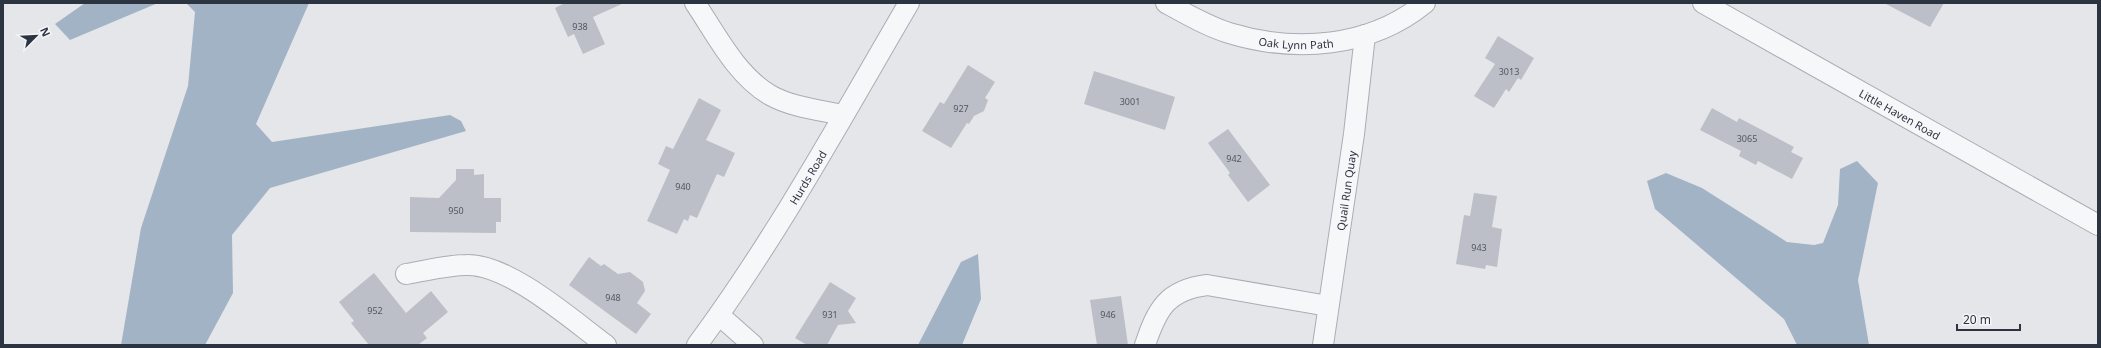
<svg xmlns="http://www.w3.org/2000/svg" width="2101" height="348" viewBox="0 0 2101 348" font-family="'Noto Sans',sans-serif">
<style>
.water{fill:#a3b3c6}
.building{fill:#bcbfc7}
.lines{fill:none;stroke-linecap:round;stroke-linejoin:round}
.street-casing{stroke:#a9adb4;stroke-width:22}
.street{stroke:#f6f7f9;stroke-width:20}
.labels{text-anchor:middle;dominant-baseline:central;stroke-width:3;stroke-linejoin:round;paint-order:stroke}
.number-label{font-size:9px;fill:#515762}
.street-label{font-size:11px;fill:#2d3441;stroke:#f4f5f8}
</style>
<rect width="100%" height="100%" fill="#e4e6ea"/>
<!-- water -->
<path class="water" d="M 85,3 L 158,3 L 70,40 L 55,24 Z
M 186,3 L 309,3 L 256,124 L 272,142 L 450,115 L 461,121 L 466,131 L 270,188 L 232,235 L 233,293 L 205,345 L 121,345 L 141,228 L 188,86 L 195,12 Z
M 1857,161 L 1878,183 L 1858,280 L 1869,345 L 1797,345 L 1784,319 L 1655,209 L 1647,181 L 1666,173 L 1702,188 L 1787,242 L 1814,245 L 1823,243 L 1838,205 L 1840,169 Z
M 978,254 L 981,299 L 962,345 L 918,345 L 961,262 Z"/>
<!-- building -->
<path class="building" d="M 565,3 L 624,3 L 593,17 L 605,44 L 583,54 L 574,34 L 568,37 L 555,8 Z
M 1884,3 L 1944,3 L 1930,27 Z
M 1498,36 L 1534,58 L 1521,80 L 1518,78 L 1509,92 L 1506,89 L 1494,108 L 1474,96 L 1495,64 L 1485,58 Z
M 968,65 L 995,82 L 985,98 L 988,100 L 984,111 L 974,116 L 969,124 L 967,123 L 951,148 L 922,131 L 940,102 L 944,104 Z
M 1094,71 L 1175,97 L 1165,130 L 1084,104 Z
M 699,98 L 721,110 L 706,140 L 735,153 L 724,177 L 717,174 L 697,218 L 690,215 L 688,221 L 684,219 L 677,234 L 647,221 L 670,170 L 658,164 L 666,146 L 673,149 Z
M 1712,108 L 1737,122 L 1739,118 L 1794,147 L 1791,152 L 1803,158 L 1792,179 L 1758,161 L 1756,165 L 1739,156 L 1741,151 L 1700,130 Z
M 1228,129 L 1270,185 L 1248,202 L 1228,175 L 1230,173 L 1208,143 Z
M 456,169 L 474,169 L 474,175 L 484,174 L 484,198 L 501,198 L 501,222 L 496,222 L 496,233 L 410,232 L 410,197 L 439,198 L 456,180 Z
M 1474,193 L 1497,196 L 1492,227 L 1502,229 L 1497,267 L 1486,265 L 1485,269 L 1456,264 L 1464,215 L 1470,216 Z
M 589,257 L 601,266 L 604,264 L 618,274 L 630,272 L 643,282 L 645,291 L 637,303 L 651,314 L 636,334 L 569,285 Z
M 374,273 L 406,313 L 431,291 L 448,312 L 423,333 L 427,338 L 418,345 L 369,345 L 351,323 L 354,321 L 339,302 Z
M 830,282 L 856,298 L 848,311 L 856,323 L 838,325 L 827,345 L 807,345 L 795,338 Z
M 1121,296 L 1128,345 L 1097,345 L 1090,300 Z"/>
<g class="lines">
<!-- street casing -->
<g class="street-casing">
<g id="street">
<path d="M 695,3 C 716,34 736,75 770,95 C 791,107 819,110 843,115"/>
<path id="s1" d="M 1166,3 C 1186,14 1207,26 1229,33 C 1295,53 1370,48 1425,3"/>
<path id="s2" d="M 1703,3 L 2098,225"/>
<path d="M 406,274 C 425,271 447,265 467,265 C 509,264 572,320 606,345"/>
<path d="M 719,315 L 753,345"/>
<path id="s3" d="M 697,345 C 777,237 841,119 909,3"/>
<path d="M 1145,345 C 1157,309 1167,290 1207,285 L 1328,306"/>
<path id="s4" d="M 1323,345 L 1354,134 L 1365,35"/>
</g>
</g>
<!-- street -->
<use href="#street" class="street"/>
</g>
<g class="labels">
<!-- number labels -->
<g class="number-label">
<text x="580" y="26">938</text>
<text x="1509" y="71">3013</text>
<text x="1130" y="101">3001</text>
<text x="961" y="108">927</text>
<text x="1747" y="138">3065</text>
<text x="1234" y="158">942</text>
<text x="683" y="186">940</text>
<text x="456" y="210">950</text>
<text x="1479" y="247">943</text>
<text x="613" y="297">948</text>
<text x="375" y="310">952</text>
<text x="830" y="314">931</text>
<text x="1108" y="314">946</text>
</g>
<!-- street labels -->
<g class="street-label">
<text stroke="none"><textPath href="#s1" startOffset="138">Oak Lynn Path</textPath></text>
<text stroke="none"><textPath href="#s2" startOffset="226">Little Haven Road</textPath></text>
<text stroke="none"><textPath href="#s3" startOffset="201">Hurds Road</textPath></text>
<text stroke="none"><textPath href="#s4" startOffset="156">Quail Run Quay</textPath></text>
</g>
</g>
<!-- border -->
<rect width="2101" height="348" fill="none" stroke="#2d3441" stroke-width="8"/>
<!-- north arrow -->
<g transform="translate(36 36) rotate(66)" stroke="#f4f5f8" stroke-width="3" paint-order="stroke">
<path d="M0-3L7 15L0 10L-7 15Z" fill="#2d3441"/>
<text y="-6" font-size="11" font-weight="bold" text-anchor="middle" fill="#2d3441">N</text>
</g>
<!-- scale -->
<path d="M1957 324v6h63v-6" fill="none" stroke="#2d3441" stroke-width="2"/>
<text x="1963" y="324" font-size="12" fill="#2d3441" stroke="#f4f5f8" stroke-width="3" paint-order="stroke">20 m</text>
</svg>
